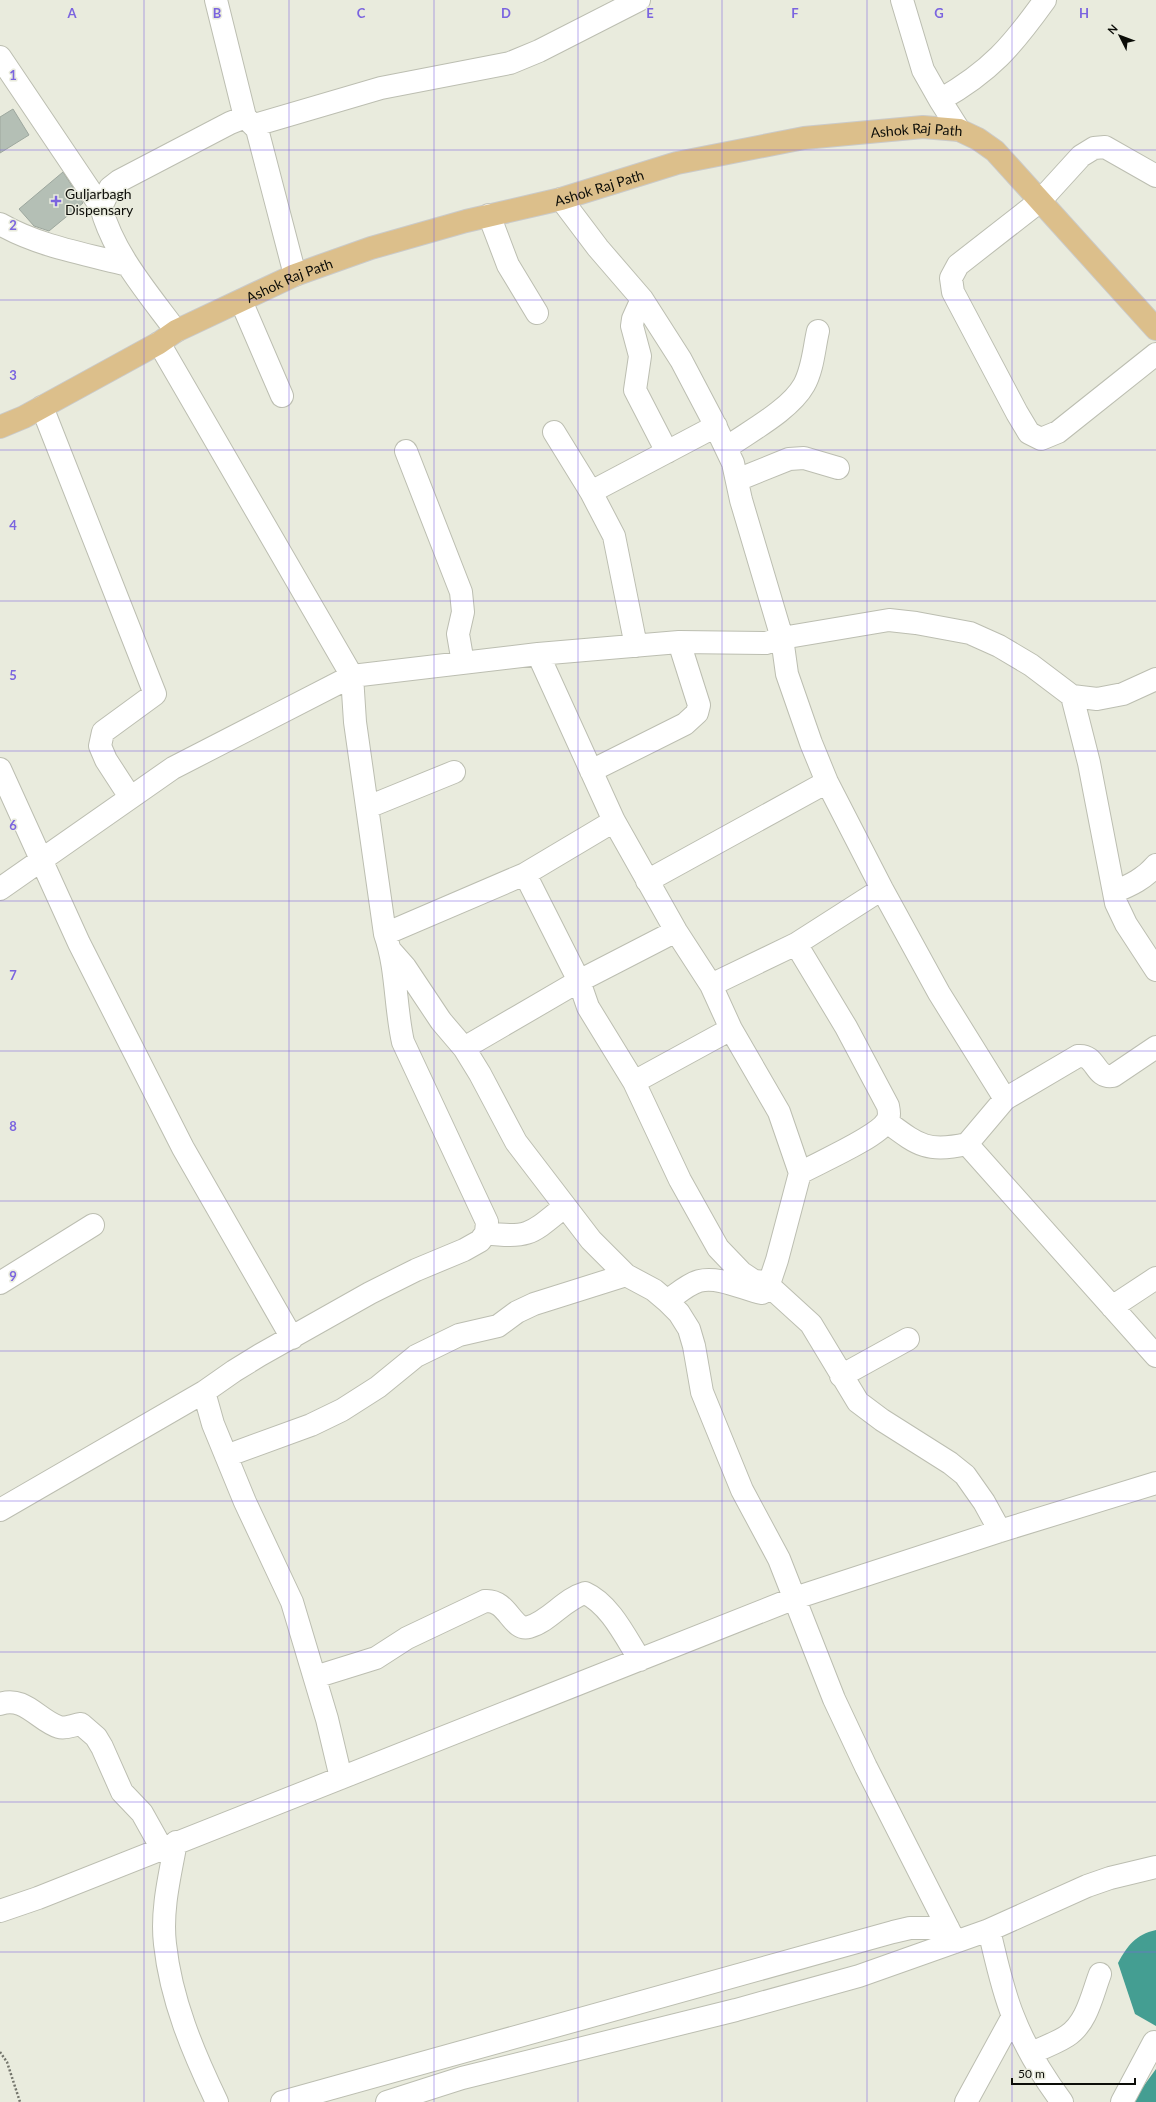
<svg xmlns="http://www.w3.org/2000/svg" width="1156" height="2102" viewBox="0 0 1156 2102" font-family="Lato,sans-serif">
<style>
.water{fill:#449e92}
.building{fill:#b4bfb5;stroke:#9da79e}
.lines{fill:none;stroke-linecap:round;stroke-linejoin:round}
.minor-casing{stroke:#bcbeb1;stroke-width:24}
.major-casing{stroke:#cacac9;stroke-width:24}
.path{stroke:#74756c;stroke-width:2.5;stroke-dasharray:2 2;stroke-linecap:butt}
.minor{stroke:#fff;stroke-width:22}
.major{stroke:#dcbf8b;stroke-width:22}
.grid{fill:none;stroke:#7b64df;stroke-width:1;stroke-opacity:0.55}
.poi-dot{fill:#7b64df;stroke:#e9ebdd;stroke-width:1.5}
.labels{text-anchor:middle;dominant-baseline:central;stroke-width:3;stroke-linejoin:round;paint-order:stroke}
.street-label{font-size:14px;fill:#0c0d08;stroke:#e9ebdd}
.poi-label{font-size:14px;fill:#0c0d08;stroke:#e9ebdd;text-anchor:start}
.grid-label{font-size:13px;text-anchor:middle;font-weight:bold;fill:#7b64df;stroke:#e9ebdd;stroke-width:3;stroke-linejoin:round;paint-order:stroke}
</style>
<rect width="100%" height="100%" fill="#e9ebdd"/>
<!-- water -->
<path class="water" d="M 1156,1930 L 1156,2026 L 1135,2014 L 1118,1963 C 1128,1945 1135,1935 1156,1930 Z
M 1156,2069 L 1156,2102 L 1132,2102 Z"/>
<!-- building -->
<path class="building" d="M 13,109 L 29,135 L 0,153 L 0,117 Z
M 63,172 L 83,203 L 49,231 L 34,226 L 19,209 Z"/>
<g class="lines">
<!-- minor casing -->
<g class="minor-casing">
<path id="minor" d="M 216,0 L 245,117
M 902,0 L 923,70 L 940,100
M 0,57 L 101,207
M 255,125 L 381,88 L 510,63 L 539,51 L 639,0
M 959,130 L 940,100 C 991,71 1012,46 1045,0
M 1156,176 L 1105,147 L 1094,148 L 1081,156 L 1040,201 L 958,265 L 951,278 L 953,292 L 1017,413 L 1029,433 L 1041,439 L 1058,432 L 1156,354
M 561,199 L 598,248 L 642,299 L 681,360 L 712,419 L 733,463 L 741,500 L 782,638 L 787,674 L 811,743 L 827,782 L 882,889 L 939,993 L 1005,1099 L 967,1144 L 1156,1356
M 489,215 L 508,265 L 537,313
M 0,224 C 38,246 85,254 128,265
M 642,299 L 633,319 L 632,326 L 640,356 L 635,390 L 667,452
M 241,301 L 282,396
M 176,331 C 148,293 113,253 101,207 L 110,188 L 119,181 L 230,123 L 245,117 L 257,129 L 295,275
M 159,343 L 352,676 L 355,722 L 385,934 C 397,968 395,1007 403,1042 L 487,1222 L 486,1233 L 480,1241 L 464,1250 L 416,1270 L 370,1293 L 260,1355 L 234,1371 L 204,1392 L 213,1424 L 245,1502 L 292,1602 L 327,1719 L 341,1778
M 42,407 L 155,694 L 103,732 L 100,746 L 106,760 L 130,797
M 554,432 L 591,492 L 614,536 L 636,646
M 726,448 C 750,431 790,410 804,385 C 813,369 814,348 818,331
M 406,451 L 461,592 L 463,612 L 458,634 L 463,663
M 737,480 L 789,459 L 804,458 L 838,468
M 591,492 L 716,426
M 538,654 L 614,821 L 676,931 L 711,985 L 731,1029 L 779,1112 L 800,1173 L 777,1260 L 771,1278 L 765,1282 L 754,1281 L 742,1273 L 718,1248 L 680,1180 L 634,1082 L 588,1007 L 579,981 L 525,874 L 614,821
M 1072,696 L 1089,763 L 1116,903 L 1126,924 L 1156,970
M 0,769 L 79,943 L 183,1148 L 292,1338
M 591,771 L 685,724 L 697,713 L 699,705 L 679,642
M 368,807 L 454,772
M 647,881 L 827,782
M 0,889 L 173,768 L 352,676 L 538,654 L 679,642 L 766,643 L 782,638 L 889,620 L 916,623 L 970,633 L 999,646 L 1031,665 L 1072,696 L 1097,699 L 1123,694 L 1156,679
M 1114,892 C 1131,885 1144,879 1156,865
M 385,934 L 525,874
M 796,944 L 846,1027 L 888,1106 C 889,1111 890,1116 887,1121 C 878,1137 818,1163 800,1173
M 390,950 L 405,967 L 441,1021 L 464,1048 L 579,981 L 676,931
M 711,985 L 796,944 L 882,889
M 464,1048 L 480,1074 L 516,1142 L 591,1240 L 626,1275 L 654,1290 L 667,1301 L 679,1313 L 689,1329 L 694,1346 L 702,1392 L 742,1490 L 779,1559 L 834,1699 L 866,1767 L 955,1942
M 634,1082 L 731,1029
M 1005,1099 L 1078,1056 C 1097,1054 1094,1079 1113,1076 L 1156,1047
M 887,1122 C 918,1145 927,1153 967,1144
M 486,1233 C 529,1239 532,1233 564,1207
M 765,1282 L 811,1324 L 858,1402 L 882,1420 L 950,1463 L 965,1475 L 984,1502 L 1000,1531
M 0,1283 L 93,1225
M 667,1301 C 677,1294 688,1284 699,1281 C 719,1276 743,1289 762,1293
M 1112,1307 L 1156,1278
M 841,1376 L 908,1339
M 226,1456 L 311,1425 L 342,1410 L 378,1387 L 416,1356 L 459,1335 L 498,1326 L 517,1312 L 534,1304 L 626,1275
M 0,1510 L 204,1392
M 315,1677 L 376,1658 L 407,1638 L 485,1601 C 508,1599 512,1632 529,1627 C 550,1621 564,1599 585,1593 C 610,1604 626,1638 640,1660
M 0,1704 C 24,1695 39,1721 59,1727 C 66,1729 73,1725 81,1724 L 96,1737 L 102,1747 L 122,1792 L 142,1813 L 161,1847
M 176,1842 C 170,1875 161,1910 165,1944 C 171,2000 193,2052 217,2102
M 0,1911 L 38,1898 L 795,1598 L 1000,1531 L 1156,1483
M 989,1930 C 996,1959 1002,1989 1013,2016 C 1025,2047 1042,2075 1062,2102
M 1031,2053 C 1043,2048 1056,2043 1067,2036 C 1087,2023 1092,1995 1100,1974
M 282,2102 L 893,1932 L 910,1928 L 948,1928
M 387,2102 L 462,2078 L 736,2010 L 859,1976 L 989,1930 L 1087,1886 L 1110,1878 L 1156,1867
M 966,2102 L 1013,2016
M 1122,2102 L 1154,2042"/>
</g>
<!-- major casing -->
<g class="major-casing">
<g id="major">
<path id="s1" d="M 0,427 L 24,417 L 159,343 L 176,331 L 295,275 L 371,248 L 466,221 L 561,199 L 677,163 L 804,138 L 923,127 L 959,130 L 978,139 L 995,151 L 1156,329"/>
</g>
</g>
<!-- path -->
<path class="path" d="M 0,2052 L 7,2062 L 20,2102"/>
<!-- minor -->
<use href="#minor" class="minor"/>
<!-- major -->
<use href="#major" class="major"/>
</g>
<!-- grid -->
<path class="grid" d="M 144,0 L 144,2102M 289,0 L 289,2102M 434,0 L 434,2102M 578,0 L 578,2102M 722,0 L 722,2102M 867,0 L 867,2102M 1012,0 L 1012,2102M 0,150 L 1156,150M 0,300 L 1156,300M 0,450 L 1156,450M 0,601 L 1156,601M 0,751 L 1156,751M 0,901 L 1156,901M 0,1051 L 1156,1051M 0,1201 L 1156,1201M 0,1351 L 1156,1351M 0,1501 L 1156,1501M 0,1652 L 1156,1652M 0,1802 L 1156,1802M 0,1952 L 1156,1952"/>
<!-- markers -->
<path class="poi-dot" d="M54 195h4v4h4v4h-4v4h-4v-4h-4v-4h4z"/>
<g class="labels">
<!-- street labels -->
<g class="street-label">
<text stroke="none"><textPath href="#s1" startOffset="973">Ashok Raj Path</textPath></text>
<text stroke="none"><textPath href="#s1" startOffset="649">Ashok Raj Path</textPath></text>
<text stroke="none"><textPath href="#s1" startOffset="325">Ashok Raj Path</textPath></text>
</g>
<!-- poi labels -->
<g class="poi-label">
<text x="65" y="193">Guljarbagh<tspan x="65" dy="16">Dispensary</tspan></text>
</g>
</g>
<g class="grid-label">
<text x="72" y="18">A</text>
<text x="217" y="18">B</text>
<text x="361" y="18">C</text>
<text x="506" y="18">D</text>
<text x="650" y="18">E</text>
<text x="795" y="18">F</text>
<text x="939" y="18">G</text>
<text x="1084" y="18">H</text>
<text x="13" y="80">1</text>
<text x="13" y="230">2</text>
<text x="13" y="380">3</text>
<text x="13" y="530">4</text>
<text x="13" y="680">5</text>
<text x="13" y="830">6</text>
<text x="13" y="980">7</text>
<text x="13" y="1131">8</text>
<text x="13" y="1281">9</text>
</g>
<!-- north arrow -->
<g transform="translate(1120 36) rotate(312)" stroke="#e9ebdd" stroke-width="3" paint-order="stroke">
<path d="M0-3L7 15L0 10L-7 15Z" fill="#0c0d08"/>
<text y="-6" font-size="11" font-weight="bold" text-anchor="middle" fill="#0c0d08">N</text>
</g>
<!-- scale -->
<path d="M1012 2078v6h123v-6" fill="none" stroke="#0c0d08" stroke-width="2"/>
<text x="1018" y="2078" font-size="12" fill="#0c0d08" stroke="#e9ebdd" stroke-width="3" paint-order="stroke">50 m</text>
</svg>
